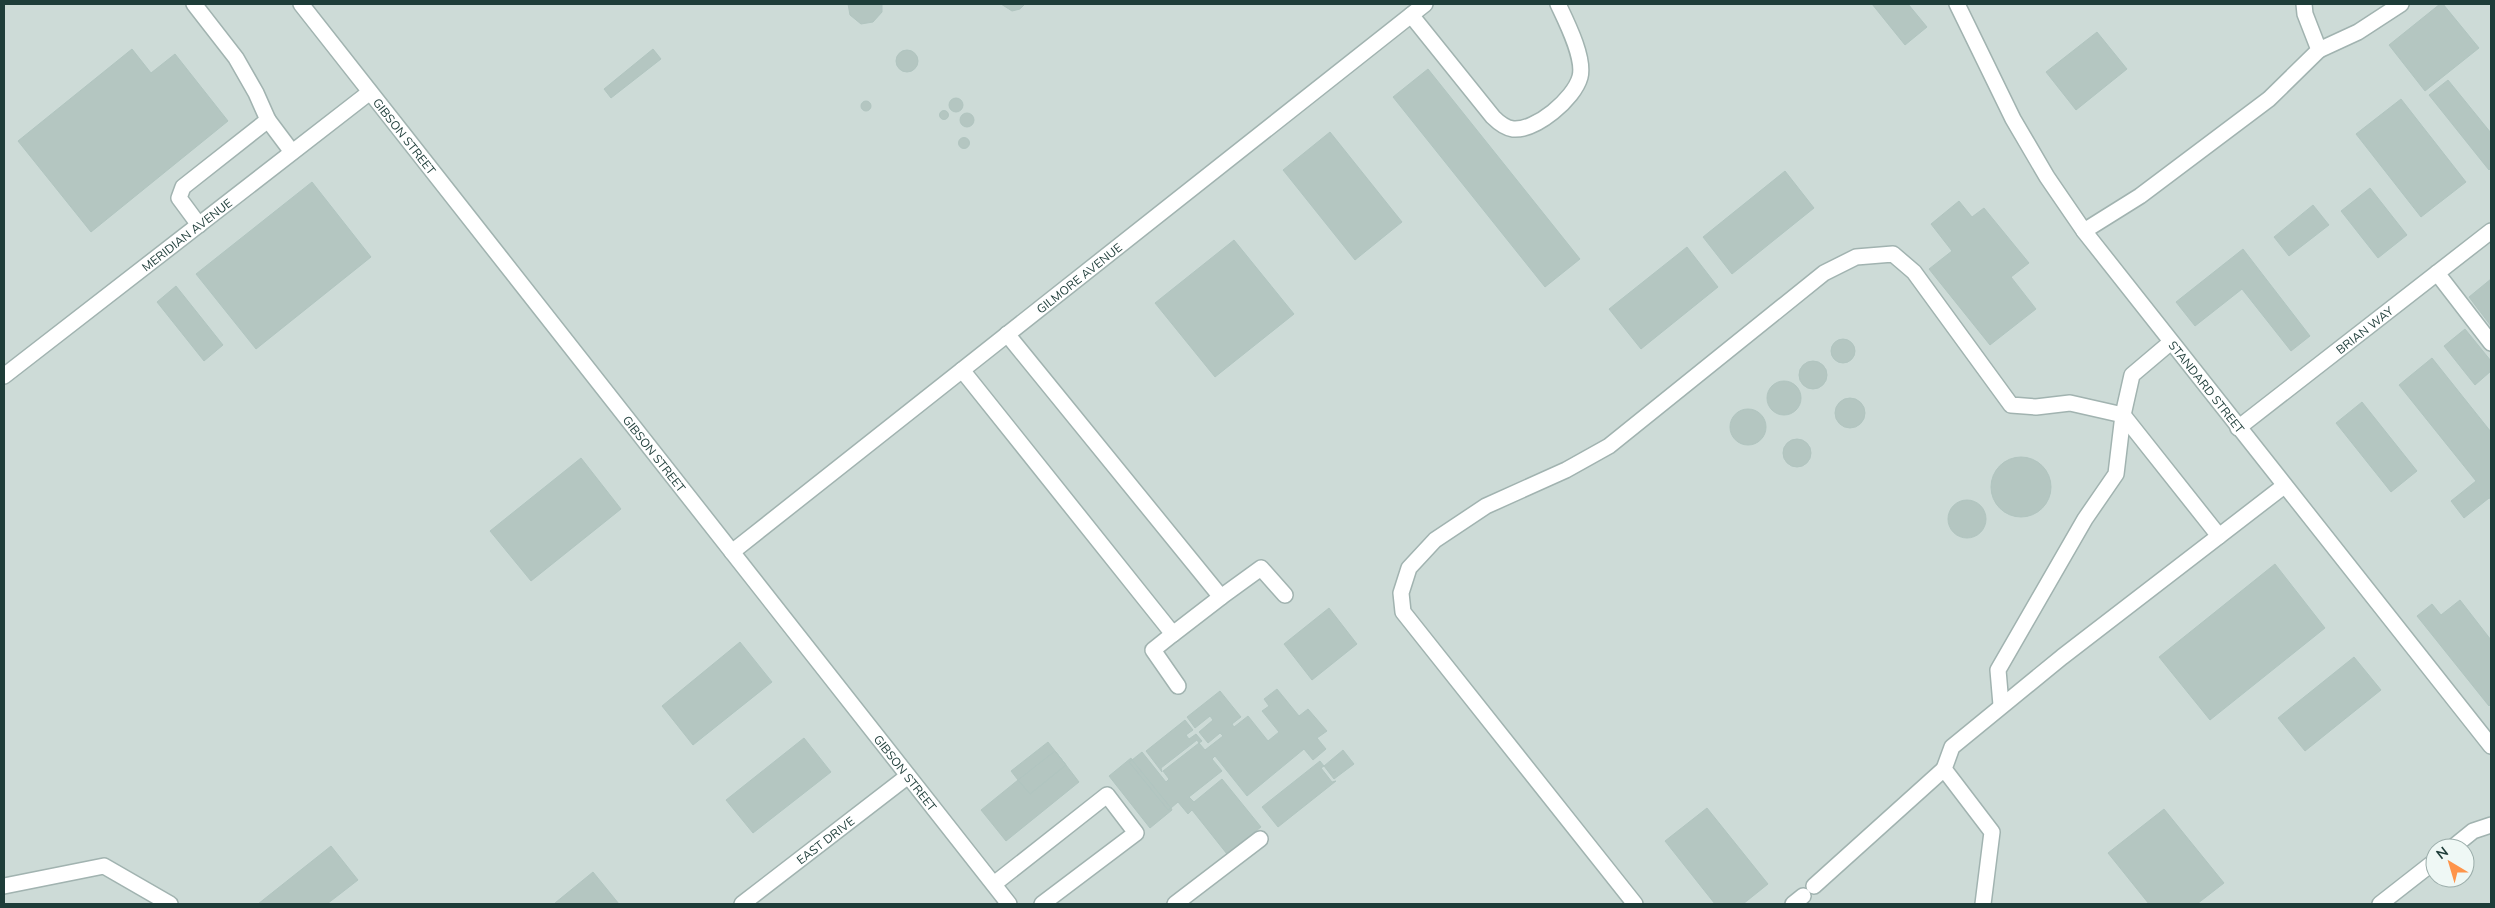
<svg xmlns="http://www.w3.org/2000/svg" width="2495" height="908" viewBox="0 0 2495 908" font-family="Mulish,sans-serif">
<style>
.built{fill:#cddbd7;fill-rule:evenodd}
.building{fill:#b4c6c1;stroke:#b1c5c0}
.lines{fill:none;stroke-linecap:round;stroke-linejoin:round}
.minor-casing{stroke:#a1b3b0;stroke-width:18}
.minor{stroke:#fff;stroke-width:15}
.labels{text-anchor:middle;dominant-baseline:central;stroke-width:4;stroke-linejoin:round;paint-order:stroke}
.street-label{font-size:12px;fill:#1e3d39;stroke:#eff8f5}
</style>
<rect width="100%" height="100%" fill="#dfebe8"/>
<!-- built -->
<path class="built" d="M 4,4 L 2491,4 L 2491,904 L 4,904 ZM 2435,848 L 2465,848 L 2465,878 L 2435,878 Z"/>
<!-- building -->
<path class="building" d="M 848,4 L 882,4 L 882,12 L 873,22 L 861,24 L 850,15 Z
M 1001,4 L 1000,4 L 1025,4 L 1020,9 L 1012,11 Z
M 1872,4 L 1908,4 L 1927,27 L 1905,45 Z
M 2440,4 L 2443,4 L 2479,48 L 2425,91 L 2389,45 Z
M 2097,32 L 2127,69 L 2076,110 L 2046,72 Z
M 132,49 L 151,73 L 175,54 L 228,121 L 91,232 L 18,141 Z
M 653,49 L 661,59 L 611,98 L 604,89 Z
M896 61a11 11 0 1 1 22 0a11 11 0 1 1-22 0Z
M 1428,69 L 1580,259 L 1545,287 L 1393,97 Z
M 2448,80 L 2491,133 L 2491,168 L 2489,170 L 2429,95 Z
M949 105a7 7 0 1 1 14 0a7 7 0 1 1-14 0Z
M 2401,99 L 2466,182 L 2421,217 L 2356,134 Z
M861 106a5 5 0 1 1 10 0a5 5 0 1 1-10 0Z
M939.5 115a4.5 4.5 0 1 1 9 0a4.5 4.5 0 1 1-9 0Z
M960 120a7 7 0 1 1 14 0a7 7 0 1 1-14 0Z
M 1330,132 L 1402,222 L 1355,260 L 1283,170 Z
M958.5 143a5.5 5.5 0 1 1 11 0a5.5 5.5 0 1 1-11 0Z
M 1785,171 L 1814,208 L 1732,274 L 1703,237 Z
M 312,182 L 371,257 L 256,349 L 196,274 Z
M 2370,188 L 2407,235 L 2378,258 L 2341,211 Z
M 1959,201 L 1972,217 L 1984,208 L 2029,263 L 2011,277 L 2036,309 L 1990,345 L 1929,269 L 1952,251 L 1931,224 Z
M 2313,205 L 2329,225 L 2289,256 L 2274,237 Z
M 1234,240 L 1294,314 L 1215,377 L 1155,303 Z
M 1687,247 L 1718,287 L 1641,349 L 1609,309 Z
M 2243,249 L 2310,336 L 2291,351 L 2242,289 L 2195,326 L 2176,302 Z
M 2491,279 L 2491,326 L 2469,297 Z
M 176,286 L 223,345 L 204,361 L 157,302 Z
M 2465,329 L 2491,361 L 2491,371 L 2475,385 L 2444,346 Z
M1831 351a12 12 0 1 1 24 0a12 12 0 1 1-24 0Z
M 2432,358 L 2491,432 L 2491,499 L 2489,498 L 2464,518 L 2451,501 L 2476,481 L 2399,385 Z
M1799 375a14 14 0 1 1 28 0a14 14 0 1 1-28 0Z
M1767 398a17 17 0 1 1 34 0a17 17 0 1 1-34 0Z
M1835 413a15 15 0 1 1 30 0a15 15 0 1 1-30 0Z
M 2362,402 L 2417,471 L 2391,492 L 2336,423 Z
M1730 427a18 18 0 1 1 36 0a18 18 0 1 1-36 0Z
M1783 453a14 14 0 1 1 28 0a14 14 0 1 1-28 0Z
M1991 487a30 30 0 1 1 60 0a30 30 0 1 1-60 0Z
M 581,458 L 621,509 L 531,581 L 490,531 Z
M1948 519a19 19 0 1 1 38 0a19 19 0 1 1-38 0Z
M 2275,564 L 2325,628 L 2210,720 L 2159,657 Z
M 2460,600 L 2491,640 L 2491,704 L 2489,706 L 2417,616 L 2432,604 L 2441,615 Z
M 1329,608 L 1357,644 L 1312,680 L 1284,644 Z
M 740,642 L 772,682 L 693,745 L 662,706 Z
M 2354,657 L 2381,690 L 2305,751 L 2278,718 Z
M 1277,689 L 1299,716 L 1308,709 L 1327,731 L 1317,738 L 1326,749 L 1313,760 L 1304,749 L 1247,796 L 1215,756 L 1212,759 L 1222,771 L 1189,797 L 1194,802 L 1222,779 L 1261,827 L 1227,854 L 1192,810 L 1188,814 L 1178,802 L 1171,808 L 1132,760 L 1142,752 L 1166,782 L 1169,779 L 1163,771 L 1199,743 L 1205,750 L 1223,736 L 1220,733 L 1208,743 L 1199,732 L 1213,720 L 1210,716 L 1195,728 L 1187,717 L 1220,691 L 1241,717 L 1232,724 L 1234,727 L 1248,716 L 1268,741 L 1279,732 L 1262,711 L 1269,706 L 1264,699 Z
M 1185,720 L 1193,730 L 1186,735 L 1189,739 L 1196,734 L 1202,741 L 1199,743 L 1197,740 L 1161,768 L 1162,772 L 1146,751 Z
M 804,738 L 831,772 L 753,833 L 726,800 Z
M 1048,742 L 1066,765 L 1055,751 L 1018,780 L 1011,771 Z
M 1343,750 L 1354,764 L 1334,779 L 1324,766 Z
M 1055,751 L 1066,765 L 1030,794 L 1018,780 Z
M 1131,758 L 1132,760 L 1129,762 L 1168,810 L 1171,808 L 1172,810 L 1150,828 L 1109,776 Z
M 1132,760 L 1171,808 L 1168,810 L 1129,762 Z
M 1320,761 L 1324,766 L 1321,768 L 1332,782 L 1336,781 L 1278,827 L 1262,807 Z
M 1066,765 L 1079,782 L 1006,841 L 981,810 L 1018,780 L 1030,794 Z
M 1707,808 L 1768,884 L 1743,904 L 1715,904 L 1665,841 Z
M 2164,809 L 2224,883 L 2197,904 L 2149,904 L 2108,853 Z
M 331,846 L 358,880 L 327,904 L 258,904 Z
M 593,872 L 619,904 L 555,904 L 555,903 Z"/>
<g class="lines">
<!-- minor casing -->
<g class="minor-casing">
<g id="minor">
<path d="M 194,4 L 236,58 L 256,93 L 268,120 L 183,187 L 179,198 L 199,225"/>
<path id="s1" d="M 301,4 L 1009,904"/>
<path id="s2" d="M 1957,4 L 2013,119 L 2047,177 L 2084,231 L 2491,746"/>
<path d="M 1411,15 L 1493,117 C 1499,123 1505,128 1513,129 C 1536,131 1574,99 1580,77 C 1585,58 1566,21 1558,4"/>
<path d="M 2319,50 L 2358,32 L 2401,4"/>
<path d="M 268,120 L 292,152"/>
<path d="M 2084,231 L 2140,196 L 2269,99 L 2319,50 L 2305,14 L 2304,4"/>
<path d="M 2437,273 L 2491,343"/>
<path d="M 962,370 L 1173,634 L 1221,597 L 1007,334"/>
<path id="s3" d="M 4,376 L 370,92"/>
<path id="s4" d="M 2238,428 L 2491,231"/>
<path id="s5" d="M 732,552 L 1425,4"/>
<path d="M 1221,597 L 1261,568 L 1285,595"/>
<path d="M 1173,634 L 1153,650 L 1178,686"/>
<path d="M 2001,705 L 1998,670 L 2085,519 L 2116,474 L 2123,415 L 2132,375 L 2171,342"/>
<path d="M 2452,848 L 2473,831 L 2491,825"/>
<path d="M 994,884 L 1107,795 L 1136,833 L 1042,904"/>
<path d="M 4,886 L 104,866 L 170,904"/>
<path d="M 1814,886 L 1944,769"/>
<path id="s6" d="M 742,904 L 908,776"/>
<path d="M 1175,904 L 1260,839"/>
<path d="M 1635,904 L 1403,612 L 1401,593 L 1409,568 L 1435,540 L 1486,506 L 1566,470 L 1609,446 L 1824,273 L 1856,257 L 1893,254 L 1914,272 L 2011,405 L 2036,407 L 2070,403 L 2123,415 L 2219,536"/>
<path d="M 1793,904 L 1803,896"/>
<path d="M 1983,904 L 1992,832 L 1944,769 L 1952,747 L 2062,657 L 2284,486"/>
<path d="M 2380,904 L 2435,861"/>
</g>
</g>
<!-- minor -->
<use href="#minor" class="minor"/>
</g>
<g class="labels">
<!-- street labels -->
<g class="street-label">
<text stroke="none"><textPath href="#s1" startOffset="168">GIBSON STREET</textPath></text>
<text stroke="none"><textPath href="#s3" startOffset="231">MERIDIAN AVENUE</textPath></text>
<text stroke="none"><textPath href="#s5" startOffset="442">GILMORE AVENUE</textPath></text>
<text stroke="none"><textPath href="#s4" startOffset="160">BRIAN WAY</textPath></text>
<text stroke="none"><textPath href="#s2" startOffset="459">STANDARD STREET</textPath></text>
<text stroke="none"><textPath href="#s1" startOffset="572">GIBSON STREET</textPath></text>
<text stroke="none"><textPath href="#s1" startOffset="978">GIBSON STREET</textPath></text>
<text stroke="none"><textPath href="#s6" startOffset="105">EAST DRIVE</textPath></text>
</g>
</g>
<!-- border -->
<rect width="2495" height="908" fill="none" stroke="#1e3d39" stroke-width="10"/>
<!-- north arrow -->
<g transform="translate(2450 863) rotate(322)"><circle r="24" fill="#eff8f5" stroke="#9badaa"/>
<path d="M0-4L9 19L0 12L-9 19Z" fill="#fe944a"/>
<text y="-8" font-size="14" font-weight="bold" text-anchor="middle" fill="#1e3d39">N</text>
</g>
</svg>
